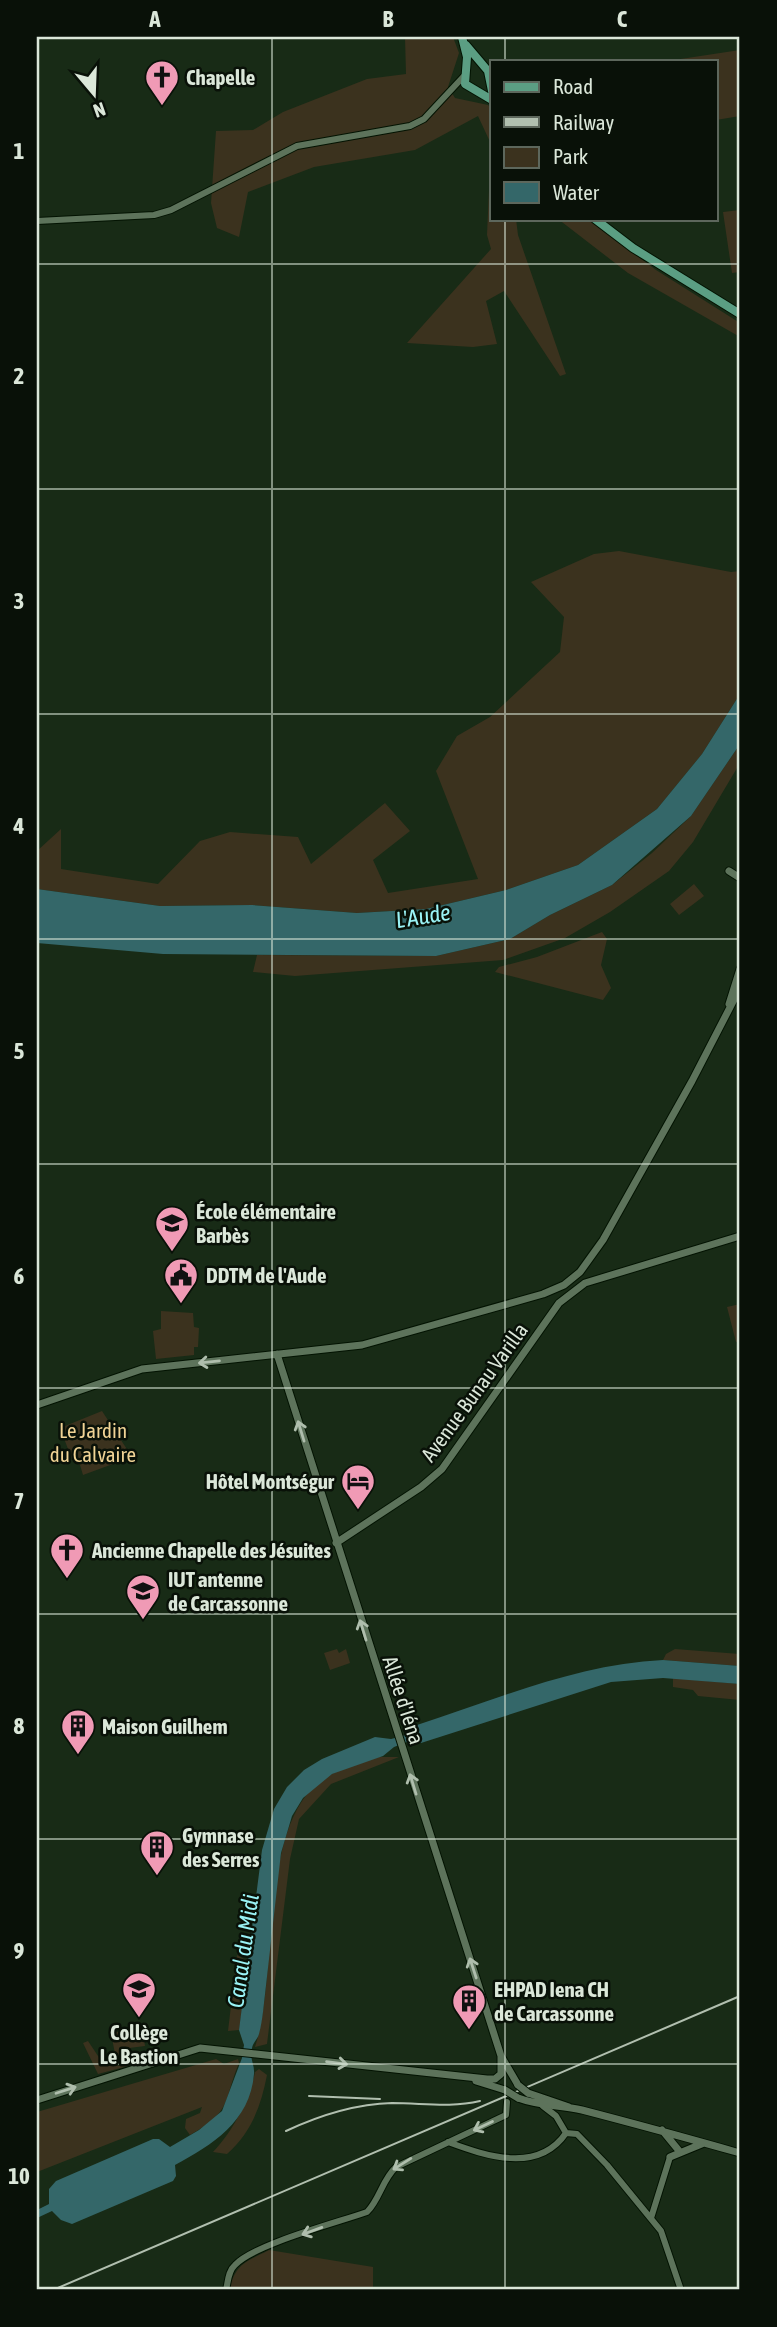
<svg xmlns="http://www.w3.org/2000/svg" width="777" height="2327" viewBox="0 0 777 2327" font-family="'Asap Condensed',sans-serif">
<style>
.green{fill:#3b321e}
.water{fill:#346769}
.lines{fill:none;stroke-linecap:round;stroke-linejoin:round}
.tertiary-casing{stroke:#031302;stroke-width:8}
.secondary-casing{stroke:#031302;stroke-width:9}
.primary-casing{stroke:#031302;stroke-width:10}
.tertiary{stroke:#5d735b;stroke-width:6}
.secondary{stroke:#5d735b;stroke-width:7}
.primary{stroke:#5b9e83;stroke-width:8}
.rail{stroke:#b1bfaf;stroke-width:2}
.secondary-bridge-casing{stroke:#031302;stroke-width:9;stroke-linecap:butt}
.secondary-bridge{stroke:#5d735b;stroke-width:7}
.oneway{stroke:#afbead}
.grid{fill:none;stroke:#dbe7d9;stroke-width:2;stroke-opacity:0.55}
.labels{text-anchor:middle;dominant-baseline:central;stroke-width:5;stroke-linejoin:round;paint-order:stroke}
.poi-label{font-size:21px;font-weight:bold;fill:#dbe7d9;stroke:#091108;text-anchor:start}
.street-label{font-size:21px;fill:#dbe7d9;stroke:#091108}
.park-label{font-size:21px;fill:#f0d395;stroke:#091108}
.water-label{font-size:23px;font-style:italic;fill:#9af3f6;stroke:#091108}
.neatline{fill:none;stroke:#dbe7d9;stroke-width:2.5}
.grid-label{font-size:23px;text-anchor:middle;font-weight:bold;fill:#dbe7d9}
</style>
<rect width="100%" height="100%" fill="#182b16"/>
<!-- green -->
<path class="green" d="M 405,37 L 453,37 L 459,53 L 448,87 L 455,98 L 488,105 L 492,109 L 492,219 L 516,219 L 518,235 L 566,374 L 560,376 L 504,291 L 486,301 L 497,344 L 473,347 L 407,343 L 491,249 L 487,235 L 491,144 L 478,116 L 415,150 L 314,167 L 248,192 L 239,237 L 217,228 L 211,203 L 216,131 L 253,130 L 283,112 L 367,79 L 406,74 Z
M 740,50 L 740,116 L 716,120 L 716,61 L 674,60 Z
M 740,210 L 740,272 L 732,273 L 723,212 Z
M 558,219 L 588,219 L 656,270 L 740,323 L 740,337 L 628,273 Z
M 619,551 L 731,572 L 740,571 L 740,694 L 702,754 L 657,809 L 578,865 L 506,890 L 426,909 L 357,913 L 252,905 L 160,906 L 37,889 L 37,851 L 61,829 L 61,869 L 158,884 L 200,841 L 230,832 L 298,837 L 311,864 L 385,803 L 410,831 L 373,860 L 388,893 L 478,879 L 436,771 L 457,736 L 490,717 L 560,652 L 564,617 L 531,582 L 594,554 Z
M 740,744 L 740,763 L 693,842 L 669,871 L 610,912 L 565,938 L 503,960 L 295,976 L 253,972 L 257,955 L 436,956 L 510,939 L 550,915 L 612,885 L 652,853 L 691,816 Z
M 694,884 L 704,896 L 679,915 L 670,904 Z
M 602,932 L 607,939 L 601,965 L 611,988 L 603,1000 L 495,972 L 499,967 L 537,957 Z
M 740,1304 L 740,1341 L 736,1342 L 727,1307 Z
M 161,1311 L 193,1313 L 194,1327 L 199,1328 L 198,1347 L 194,1347 L 194,1355 L 156,1359 L 153,1331 L 161,1329 Z
M 102,1411 L 132,1457 L 83,1475 L 80,1465 L 73,1462 L 60,1428 Z
M 337,1649 L 339,1653 L 346,1649 L 350,1663 L 330,1670 L 324,1653 Z
M 675,1649 L 740,1654 L 740,1666 L 663,1660 L 666,1654 Z
M 673,1678 L 740,1684 L 740,1700 L 698,1696 L 693,1690 L 673,1687 Z
M 378,1757 L 399,1757 L 331,1784 L 299,1819 L 290,1859 L 267,2044 L 255,2047 C 279,1974 258,1832 319,1782 C 336,1769 357,1764 378,1757 Z
M 237,1955 L 249,1962 L 239,2030 L 228,2031 Z
M 142,2028 L 145,2046 L 129,2048 L 130,2057 L 116,2059 L 111,2033 Z
M 88,2041 L 104,2065 L 128,2066 L 98,2074 L 83,2043 Z
M 216,2059 L 224,2064 L 238,2059 L 239,2063 C 223,2101 233,2111 190,2135 L 185,2128 L 186,2119 L 200,2113 L 202,2107 L 37,2172 L 37,2112 Z
M 259,2069 L 267,2075 C 261,2106 251,2133 227,2154 L 213,2152 C 233,2131 249,2101 255,2072 Z
M 269,2250 L 373,2267 L 373,2290 L 229,2290 C 236,2263 246,2262 269,2250 Z"/>
<!-- water -->
<path class="water" d="M 740,694 L 740,744 L 691,816 L 612,885 L 550,915 L 510,939 L 436,956 L 163,954 L 37,943 L 37,889 L 160,906 L 252,905 L 357,913 L 426,909 L 506,890 L 578,865 L 657,809 L 702,754 Z
M 663,1660 L 740,1666 L 740,1684 L 663,1678 L 611,1682 L 421,1743 L 407,1742 L 394,1747 L 383,1756 L 332,1774 L 303,1798 L 292,1816 L 281,1853 L 263,2012 C 262,2019 261,2027 259,2034 C 258,2039 253,2042 252,2048 C 249,2058 255,2065 254,2074 C 250,2122 212,2145 175,2165 L 176,2176 L 173,2181 L 72,2224 L 61,2220 L 52,2211 L 37,2218 L 37,2210 L 49,2204 L 49,2189 L 56,2181 L 153,2139 L 159,2139 L 170,2147 L 199,2130 L 222,2111 L 242,2058 L 244,2045 L 239,2030 L 262,1850 L 274,1809 L 287,1787 L 304,1770 L 322,1759 L 375,1737 L 391,1739 L 403,1736 L 417,1725 C 497,1699 578,1664 663,1660 Z"/>
<g class="lines">
<!-- tertiary casing -->
<g class="tertiary-casing">
<path id="tertiary" d="M 37,221 L 154,215 L 171,210 L 297,146 L 410,126 L 424,119 L 464,76
M 543,2106 L 556,2116 L 566,2133
M 566,2133 L 577,2134 L 607,2165 L 661,2231 L 681,2290
M 448,2142 C 486,2156 538,2174 566,2133
M 651,2218 L 670,2157
M 226,2290 C 228,2282 228,2271 235,2265 C 255,2244 336,2223 367,2212 C 380,2199 382,2180 396,2167 L 506,2115 L 507,2102"/>
</g>
<!-- secondary casing -->
<g class="secondary-casing">
<path id="secondary" d="M 729,871 L 740,878
M 729,1004 L 740,969
M 277,1354 L 501,2056 L 518,2085
M 37,1405 L 142,1369 L 362,1345 L 543,1294 L 564,1285 L 580,1272 L 603,1240 L 692,1081 L 740,988
M 336,1543 L 421,1487 L 442,1469 L 559,1303 L 585,1283 L 740,1236
M 476,2081 L 505,2090
M 528,2093 L 569,2107
M 518,2098 C 539,2106 560,2105 582,2110 C 636,2124 687,2138 740,2153
M 37,2100 L 200,2048 L 487,2079 L 495,2079 L 501,2074 L 501,2057
M 662,2130 L 680,2152
M 670,2157 L 704,2143"/>
</g>
<!-- primary casing -->
<g class="primary-casing">
<path id="primary" d="M 462,37 L 467,57 L 465,84 L 492,100
M 466,45 L 488,71 L 492,91
M 595,219 L 633,248 L 740,314"/>
</g>
<!-- tertiary -->
<use href="#tertiary" class="tertiary"/>
<!-- secondary -->
<use href="#secondary" class="secondary"/>
<!-- primary -->
<use href="#primary" class="primary"/>
<!-- rail -->
<path class="rail" d="M 309,2096 L 380,2099
M 286,2131 C 318,2116 356,2104 392,2103 C 423,2103 450,2108 480,2101
M 53,2290 L 740,1996"/>
<!-- secondary-bridge casing -->
<g class="secondary-bridge-casing">
<path id="secondary-bridge" d="M 518,2085 L 528,2093
M 505,2090 L 518,2098"/>
</g>
<!-- secondary-bridge -->
<use href="#secondary-bridge" class="secondary-bridge"/>
</g>
<!-- one-way arrows -->
<defs><path id="oneway-shaft" d="M-6 0H5M1.5-3L5.5 0L1.5 3" fill="none" stroke-width="1.6" stroke-linecap="round" stroke-linejoin="round" transform="scale(1.75)"/></defs>
<g class="oneway">
<use href="#oneway-shaft" transform="translate(209 1362) rotate(174)"/>
<use href="#oneway-shaft" transform="translate(301 1431) rotate(-107)"/>
<use href="#oneway-shaft" transform="translate(363 1630) rotate(-107)"/>
<use href="#oneway-shaft" transform="translate(413 1784) rotate(-107)"/>
<use href="#oneway-shaft" transform="translate(473 1968) rotate(-108)"/>
<use href="#oneway-shaft" transform="translate(337 2063) rotate(7)"/>
<use href="#oneway-shaft" transform="translate(66 2090) rotate(-18)"/>
<use href="#oneway-shaft" transform="translate(483 2126) rotate(155)"/>
<use href="#oneway-shaft" transform="translate(402 2164) rotate(148)"/>
<use href="#oneway-shaft" transform="translate(312 2231) rotate(160)"/>
</g>
<!-- grid -->
<path class="grid" d="M 272,37 L 272,2290M 505,37 L 505,61M 505,219 L 505,2290M 37,264 L 740,264M 37,489 L 740,489M 37,714 L 740,714M 37,939 L 740,939M 37,1164 L 740,1164M 37,1388 L 740,1388M 37,1614 L 740,1614M 37,1839 L 740,1839M 37,2064 L 740,2064"/>
<!-- icons -->
<defs>
<g id="church-pin" transform="scale(1.75)"><path d="M0 17L-7.5 6A9.5 9.5 0 1 1 7.5 6Z" fill="#f09ab5" stroke="#091108"/><path d="M-1.2-6h2.4v3.5h3.3v2.4h-3.3V6h-2.4V-.1h-3.3v-2.4h3.3Z" fill="#111"/></g>
<g id="school-pin" transform="scale(1.75)"><path d="M0 17L-7.5 6A9.5 9.5 0 1 1 7.5 6Z" fill="#f09ab5" stroke="#091108"/><path d="M0-5L7-2L0 1L-7-2ZM-4 1L0 2.5L4 1V4Q0 6-4 4Z" fill="#111"/></g>
<g id="civic-pin" transform="scale(1.75)"><path d="M0 17L-7.5 6A9.5 9.5 0 1 1 7.5 6Z" fill="#f09ab5" stroke="#091108"/><path d="M-.6-6.5H3V-4.5H.6V-3L4-1V1h2V6H-6V1h2V-1L-.6-3ZM-1.2 2.5V6h2.4V2.5Z" fill="#111"/></g>
<g id="hotel-pin" transform="scale(1.75)"><path d="M0 17L-7.5 6A9.5 9.5 0 1 1 7.5 6Z" fill="#f09ab5" stroke="#091108"/><path d="M-6-4.5h1.5V1H6V5H4.5V3h-9V5H-6ZM-4 0a1.8 1.8 0 1 1 3.6 0ZM.5 0V-2.5h3Q6-2.5 6 0Z" fill="#111"/></g>
<g id="university-pin" transform="scale(1.75)"><path d="M0 17L-7.5 6A9.5 9.5 0 1 1 7.5 6Z" fill="#f09ab5" stroke="#091108"/><path d="M0-5L7-2L0 1L-7-2ZM-4 1L0 2.5L4 1V4Q0 6-4 4Z" fill="#111"/></g>
<g id="building-pin" transform="scale(1.75)"><path d="M0 17L-7.5 6A9.5 9.5 0 1 1 7.5 6Z" fill="#f09ab5" stroke="#091108"/><path d="M-4-6H4V6H1V3H-1V6H-4ZM-2.5-4.3h1.7v1.8h-1.7ZM.8-4.3h1.7v1.8H.8ZM-2.5-1h1.7V.8h-1.7ZM.8-1h1.7V.8H.8Z" fill="#111"/></g>
</defs>
<g fill-rule="evenodd">
<use href="#church-pin" x="162" y="77"/>
<use href="#school-pin" x="172" y="1223"/>
<use href="#civic-pin" x="181" y="1275"/>
<use href="#hotel-pin" x="358" y="1481"/>
<use href="#church-pin" x="67" y="1550"/>
<use href="#university-pin" x="143" y="1591"/>
<use href="#building-pin" x="78" y="1726"/>
<use href="#building-pin" x="157" y="1847"/>
<use href="#school-pin" x="139" y="1989"/>
<use href="#building-pin" x="469" y="2001"/>
</g>
<g class="labels">
<!-- poi labels -->
<g class="poi-label">
<text x="186" y="77">Chapelle</text>
<text x="196" y="1211">École élémentaire<tspan x="196" dy="24">Barbès</tspan></text>
<text x="206" y="1275">DDTM de l'Aude</text>
<text x="334" y="1481" text-anchor="end">Hôtel Montségur</text>
<text x="92" y="1550">Ancienne Chapelle des Jésuites</text>
<text x="168" y="1579">IUT antenne<tspan x="168" dy="24">de Carcassonne</tspan></text>
<text x="102" y="1726">Maison Guilhem</text>
<text x="182" y="1835">Gymnase<tspan x="182" dy="24">des Serres</tspan></text>
<text x="494" y="1989">EHPAD Iena CH<tspan x="494" dy="24">de Carcassonne</tspan></text>
<text x="139" y="2032" text-anchor="middle">Collège<tspan x="139" dy="24">Le Bastion</tspan></text>
</g>
<!-- street labels -->
<g class="street-label">
<text transform="translate(474 1392) rotate(-54)">Avenue Bunau Varilla</text>
<text transform="translate(404 1700) rotate(72)">Allée d'Iéna</text>
</g>
<!-- park labels -->
<g class="park-label">
<text x="93" y="1430">Le Jardin<tspan x="93" dy="24">du Calvaire</tspan></text>
</g>
<!-- water labels -->
<g class="water-label">
<text transform="translate(423 916) rotate(-9)">L'Aude</text>
<text transform="translate(243 1951) rotate(-82)">Canal du Midi</text>
</g>
</g>
<!-- border -->
<rect width="777" height="2327" fill="none" stroke="#091108" stroke-width="77"/>
<!-- legend -->
<rect x="490" y="60" width="228" height="161" fill="#091108" stroke="#5d675c" stroke-width="2"/>
<rect x="504" y="82" width="35" height="10" fill="#5b9e83" stroke="#5d675c" stroke-width="2"/>
<text x="553" y="94" font-size="21" fill="#dbe7d9">Road</text>
<rect x="504" y="117" width="35" height="10" fill="#b1bfaf" stroke="#5d675c" stroke-width="2"/>
<text x="553" y="130" font-size="21" fill="#dbe7d9">Railway</text>
<rect x="504" y="147" width="35" height="21" fill="#3b321e" stroke="#5d675c" stroke-width="2"/>
<text x="553" y="164" font-size="21" fill="#dbe7d9">Park</text>
<rect x="504" y="182" width="35" height="21" fill="#346769" stroke="#5d675c" stroke-width="2"/>
<text x="553" y="200" font-size="21" fill="#dbe7d9">Water</text>
<!-- north arrow -->
<g transform="translate(94 94) rotate(161)" stroke="#091108" stroke-width="5" paint-order="stroke">
<path d="M0-5L12 26L0 18L-12 26Z" fill="#dbe7d9"/>
<text y="-10" font-size="19" font-weight="bold" text-anchor="middle" fill="#dbe7d9">N</text>
</g>
<rect x="38" y="38" width="700" height="2250" class="neatline"/>
<g class="grid-label">
<text x="155" y="27">A</text>
<text x="388" y="27">B</text>
<text x="622" y="27">C</text>
<text x="19" y="159">1</text>
<text x="19" y="384">2</text>
<text x="19" y="609">3</text>
<text x="19" y="834">4</text>
<text x="19" y="1059">5</text>
<text x="19" y="1284">6</text>
<text x="19" y="1509">7</text>
<text x="19" y="1734">8</text>
<text x="19" y="1959">9</text>
<text x="19" y="2184">10</text>
</g>
</svg>
